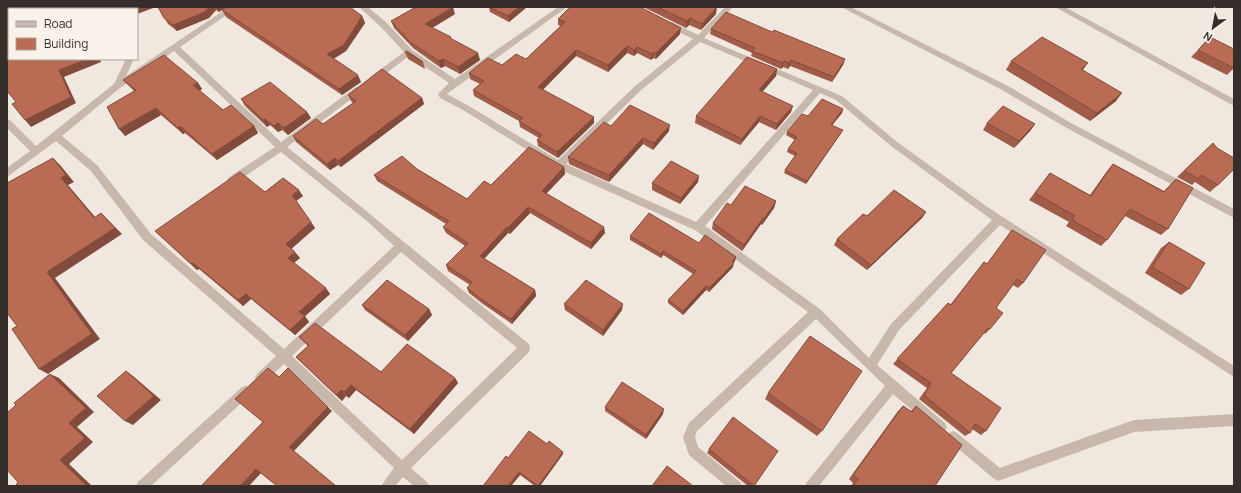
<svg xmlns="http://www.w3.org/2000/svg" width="1241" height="493" viewBox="0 0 1241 493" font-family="Manrope,sans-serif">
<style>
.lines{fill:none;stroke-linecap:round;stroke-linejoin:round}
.minor{fill:#c8b8ac;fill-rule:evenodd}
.wall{fill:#a05c48}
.shaded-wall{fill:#824b3b}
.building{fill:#ba6b54;stroke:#824b3b}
</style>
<rect width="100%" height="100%" fill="#f0e8df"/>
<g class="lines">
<!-- minor -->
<path class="minor" d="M 229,7 L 238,7 L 180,47 L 281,142 L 356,87 L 362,87 L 363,89 L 362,91 L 287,147 C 369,212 448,279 529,344 L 530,348 L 529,352 L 411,468 L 427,482 L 429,486 L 414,486 L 403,477 L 395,486 L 381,486 L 394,468 L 284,364 L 265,382 L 261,383 L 257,382 L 255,378 L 257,374 L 276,356 L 143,240 L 91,171 L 56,141 L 7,177 L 7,168 L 30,151 L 7,128 L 7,119 L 10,120 L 36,146 L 114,84 L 126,59 L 134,59 L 126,76 ZM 174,51 L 275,147 L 229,177 L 227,180 L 229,183 L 235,183 L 281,152 L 368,222 L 394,246 L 284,349 L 151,234 L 97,165 L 62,136 L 120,88 ZM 401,252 L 517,348 L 402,460 L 292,356 Z
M 359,7 L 368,7 L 387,23 L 412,50 L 455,79 L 558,7 L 567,7 L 447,94 L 469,106 L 558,160 L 634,87 L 693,39 L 666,26 L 666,22 L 672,22 L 698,35 L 725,7 L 733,7 L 704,38 L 842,96 L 897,142 L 989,208 L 1234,366 L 1234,377 L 1000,225 L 899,330 L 877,365 L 945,423 L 947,427 L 945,431 L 941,433 L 937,431 L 893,394 L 819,486 L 805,486 L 807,482 L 885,386 L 816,319 L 697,431 L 695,437 L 698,447 L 740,482 L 742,486 L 726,486 L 689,455 L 683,437 L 689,423 L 808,312 L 695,230 L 556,168 L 463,110 L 440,98 L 438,94 L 449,83 L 409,56 L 376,81 L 370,81 L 369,79 L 370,77 L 404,52 L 381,27 ZM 700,42 L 813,90 L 696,222 L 566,164 L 640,91 ZM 820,93 L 836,100 L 891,146 L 992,220 L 891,324 L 869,358 L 820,309 L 705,226 Z
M 841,7 L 851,7 L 1008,86 L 1071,123 L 1234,209 L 1234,218 L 1065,127 L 1002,90 Z
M 1055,7 L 1065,7 L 1234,99 L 1234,106 Z
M 246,386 L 250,387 L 252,391 L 250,395 L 151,486 L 136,486 L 138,482 L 242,387 Z
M 1234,414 L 1234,426 L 1134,432 L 998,481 L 994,479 L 949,441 L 947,437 L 949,433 L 953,431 L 957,433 L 1000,468 L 1134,420 Z"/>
</g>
<!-- wall -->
<path class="wall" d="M 158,7 L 226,7 L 219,12 L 216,10 L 209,18 L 177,31 L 168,24 Z
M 489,7 L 527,7 L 509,22 L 490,12 Z
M 643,7 L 716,7 L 716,14 L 701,30 L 689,25 L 686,28 Z
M 222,10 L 362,16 L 365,23 L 346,51 L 333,59 L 361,82 L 342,95 L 226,17 Z
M 455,14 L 432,28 L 451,39 L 480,60 L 460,74 L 445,66 L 441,68 L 413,48 L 394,28 L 391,21 Z
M 558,19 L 680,34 L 656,59 L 653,58 L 651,60 L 637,53 L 634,56 L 627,53 L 608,72 L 576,56 L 543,90 L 594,123 L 558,158 L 538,146 L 537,140 L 539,138 L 520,127 L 519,121 L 474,96 L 473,90 L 480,84 L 470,79 L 469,73 L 502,65 L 526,59 L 561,26 L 558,25 Z
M 711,29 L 772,32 L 845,59 L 843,65 L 832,82 L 790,66 L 788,69 L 783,67 L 781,69 L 751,56 L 752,53 L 710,34 Z
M 1198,50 L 1234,68 L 1227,75 L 1191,57 Z
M 405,52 L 423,62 L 425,69 L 408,59 Z
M 1011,61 L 1083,70 L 1116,101 L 1090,121 L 1006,70 Z
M 777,69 L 776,76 L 762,92 L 791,112 L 776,130 L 759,122 L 740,145 L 695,123 L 696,116 Z
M 123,80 L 198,83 L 202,89 L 200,91 L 223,110 L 254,126 L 258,133 L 217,160 L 185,133 L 183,134 L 161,115 L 125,136 L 134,91 Z
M 348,95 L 422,98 L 424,104 L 341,167 L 338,165 L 330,170 L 296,142 L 293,136 L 323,124 L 353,103 L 351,101 Z
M 241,99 L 307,112 L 311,118 L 288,135 L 282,130 L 278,132 L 270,125 L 267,127 L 245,106 Z
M 843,109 L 842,113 L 832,125 L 841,133 L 806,184 L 784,173 L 785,170 L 795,156 L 787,152 L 788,149 L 795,140 L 786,135 L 787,132 L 808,116 Z
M 987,123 L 1035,124 L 1030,131 L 1014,148 L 983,130 Z
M 611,126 L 669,131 L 653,150 L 643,144 L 609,182 L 569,164 L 568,157 Z
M 1213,143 L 1218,185 L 1210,192 L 1195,182 L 1192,185 L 1177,177 Z
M 1113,164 L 1164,191 L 1176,179 L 1168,229 L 1161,235 L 1125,216 L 1107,240 L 1101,246 L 1066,226 L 1069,222 L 1029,200 L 1050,173 L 1090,195 L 1107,171 Z
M 564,167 L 565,174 L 546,194 L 605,233 L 591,249 L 530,213 L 510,234 L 508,233 L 484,259 L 535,290 L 536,296 L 512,324 L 483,304 L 469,293 L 467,288 L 470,285 L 448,271 L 446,265 L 465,246 L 446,233 L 443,227 L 446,224 L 377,181 L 374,175 L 417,169 L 467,199 L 491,185 Z
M 698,182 L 680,204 L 652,190 L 652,183 Z
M 265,192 L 303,196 L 296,201 L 315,228 L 291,249 L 300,258 L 294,263 L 330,294 L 305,316 L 309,322 L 295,335 L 251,299 L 243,306 L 199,269 L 197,270 L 155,231 Z
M 776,201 L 774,208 L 762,225 L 761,224 L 742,251 L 712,229 L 713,223 L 731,205 Z
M 926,212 L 922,218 L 867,270 L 834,245 L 837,239 L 867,216 Z
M 1012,230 L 1023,283 L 1018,288 L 1013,285 L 996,308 L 990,329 L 985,334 L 984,333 L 951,373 L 986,431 L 981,435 L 972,429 L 970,433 L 965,436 L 919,399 L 927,388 L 893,364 L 948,303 L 950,305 L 984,262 L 987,264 Z
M 630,236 L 699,243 L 736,257 L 735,261 L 733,263 L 733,267 L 709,292 L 706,290 L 683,315 L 668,303 L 668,300 L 693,274 L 663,255 L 661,258 L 630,240 Z
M 1169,242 L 1189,289 L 1181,295 L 1145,273 L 1161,248 Z
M 564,304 L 622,310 L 603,336 L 565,310 Z
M 362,305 L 429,309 L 432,315 L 408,341 L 365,310 Z
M 299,337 L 381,372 L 455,378 L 458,383 L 414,434 L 356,390 L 349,398 L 346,396 L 342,401 L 296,357 L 308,346 Z
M 768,393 L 822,431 L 817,436 L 765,399 Z
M 903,406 L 911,411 L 916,406 L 935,486 L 851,486 L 853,483 L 849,479 L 898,411 Z
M 605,407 L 663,414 L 646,439 L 605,411 Z
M 547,444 L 563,452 L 563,454 L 540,486 L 535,486 L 520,475 L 511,486 L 483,486 L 508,458 Z
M 709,449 L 778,451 L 754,486 L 748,486 L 707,453 Z"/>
<!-- shaded-wall -->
<path class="shaded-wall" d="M 135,7 L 156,7 L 137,14 L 137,9 L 129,9 Z
M 209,7 L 214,7 L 216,10 L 209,18 L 177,31 L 173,25 Z
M 216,7 L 226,7 L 219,12 Z
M 453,7 L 455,14 L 427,31 L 425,24 Z
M 519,7 L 527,7 L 509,22 L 508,16 Z
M 717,7 L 716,14 L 701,30 L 702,24 Z
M 362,16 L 365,23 L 346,51 L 330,61 L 327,54 Z
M 690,18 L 689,25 L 686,28 L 687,21 Z
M 681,28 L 680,34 L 656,59 L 656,53 Z
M 627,46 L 627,53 L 608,72 L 608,65 Z
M 637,47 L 637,53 L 634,56 L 634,50 Z
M 576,50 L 576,56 L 539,93 L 538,87 Z
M 654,52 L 653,58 L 651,60 L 652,54 Z
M 478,53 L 480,60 L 460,74 L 458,67 Z
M 87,59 L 100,59 L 101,62 L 64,77 L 76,103 L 31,127 L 25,120 L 59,70 Z
M 443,59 L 445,66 L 441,68 L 439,61 Z
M 845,59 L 843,65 L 832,82 L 834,77 Z
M 791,60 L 790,66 L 788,69 L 789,63 Z
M 784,61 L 783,67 L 781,69 L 783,63 Z
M 1088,63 L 1082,71 L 1081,69 Z
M 777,69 L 776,76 L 758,97 L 759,90 Z
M 358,75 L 361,82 L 342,95 L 339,89 Z
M 198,83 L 202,89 L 198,92 L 193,85 Z
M 1122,93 L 1116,101 L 1090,121 L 1097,113 Z
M 422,98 L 424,104 L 341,167 L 338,161 Z
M 793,106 L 791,112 L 776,130 L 777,124 Z
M 156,108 L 161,115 L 125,136 L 119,129 Z
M 843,109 L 842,113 L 830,128 L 831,125 Z
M 307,112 L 311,118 L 288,135 L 284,128 Z
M 760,116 L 759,122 L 740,145 L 742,139 Z
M 594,117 L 594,123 L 558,158 L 557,152 Z
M 265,119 L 270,125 L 267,127 L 263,120 Z
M 278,123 L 282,130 L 278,132 L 274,126 Z
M 1035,124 L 1030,131 L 1014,148 L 1019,141 Z
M 670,125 L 669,131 L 653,150 L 654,143 Z
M 180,126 L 185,133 L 183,134 L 178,128 Z
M 254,126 L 258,133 L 217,160 L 212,154 Z
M 843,130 L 841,133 L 806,184 L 807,181 Z
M 643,138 L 643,144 L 609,182 L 609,175 Z
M 53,158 L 60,165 L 74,182 L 68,185 L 101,224 L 94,218 L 61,178 Z
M 335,158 L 338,165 L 330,170 L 327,164 Z
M 564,167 L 565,174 L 543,197 L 542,191 Z
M 699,176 L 698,182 L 680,204 L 681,198 Z
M 299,190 L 303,196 L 296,201 L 292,195 Z
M 776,201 L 774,208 L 762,225 L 764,219 Z
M 528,207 L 530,213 L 510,234 L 508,228 Z
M 926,212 L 922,218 L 867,270 L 871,265 Z
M 101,213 L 122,234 L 55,278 L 100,339 L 48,374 L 39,369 L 47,272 Z
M 763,218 L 761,224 L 742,251 L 744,245 Z
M 311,222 L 315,228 L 290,250 L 286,244 Z
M 507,227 L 508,233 L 482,261 L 480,256 Z
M 604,227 L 605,233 L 591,249 L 591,243 Z
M 663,251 L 663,255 L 661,258 L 661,254 Z
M 295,252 L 300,258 L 292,264 L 288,258 Z
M 736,257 L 735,261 L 732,266 L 734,263 L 733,267 L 709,292 L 709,288 L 732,262 Z
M 193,263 L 199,269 L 197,270 L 191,264 Z
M 706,286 L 706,290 L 683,315 L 683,311 Z
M 326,288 L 330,294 L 304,317 L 299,312 Z
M 535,290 L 536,296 L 512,324 L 511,319 Z
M 246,294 L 251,299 L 243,306 L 238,300 Z
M 623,304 L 622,310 L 603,336 L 603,330 Z
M 429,309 L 432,315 L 408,341 L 405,335 Z
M 305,316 L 309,322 L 295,335 L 290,330 Z
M 126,371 L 133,376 L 161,400 L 133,425 L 125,421 Z
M 50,374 L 59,378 L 94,412 L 77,427 L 93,442 L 69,464 L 92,486 L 87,486 L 60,460 L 69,423 Z
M 455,378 L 458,383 L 414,434 L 410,429 Z
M 351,385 L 356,390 L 349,398 L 344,392 Z
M 341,390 L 346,396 L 342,401 L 336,395 Z
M 328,407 L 332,411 L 294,451 L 336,486 L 289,447 Z
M 664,409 L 663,414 L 646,439 L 646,435 Z
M 563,452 L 563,454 L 540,486 L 538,486 Z
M 256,469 L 262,472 L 249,486 L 240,486 Z
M 519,472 L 520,475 L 511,486 L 508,486 Z"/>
<!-- building -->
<path class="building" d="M 7,7 L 135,7 L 129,9 L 9,9 L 9,59 L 87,59 L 59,70 L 71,97 L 25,120 L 12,104 L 16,102 L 7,91 Z
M 158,7 L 209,7 L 205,12 L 173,25 L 164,18 Z
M 228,7 L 350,7 L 362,16 L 344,45 L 327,54 L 358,75 L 339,89 L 222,10 Z
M 416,7 L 453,7 L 425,24 L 451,37 L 450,38 L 478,53 L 458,67 L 443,59 L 439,61 L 410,42 L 391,21 Z
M 489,7 L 519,7 L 508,16 Z
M 570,7 L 640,7 L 681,28 L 656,53 L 654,52 L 652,54 L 637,47 L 634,50 L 627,46 L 608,65 L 576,50 L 538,87 L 594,117 L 557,152 L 537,140 L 542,135 L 519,121 L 523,118 L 473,90 L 484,81 L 469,73 L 488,58 L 502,65 L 516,54 L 526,59 L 565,22 L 558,19 Z
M 657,7 L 717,7 L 702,24 L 690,18 L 687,21 Z
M 726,12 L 772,32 L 774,30 L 845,59 L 834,77 L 791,60 L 789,63 L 784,61 L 783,63 L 752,51 L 755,48 L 711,29 Z
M 1042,37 L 1088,63 L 1081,69 L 1122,93 L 1097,113 L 1011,61 Z
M 1210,37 L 1234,49 L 1234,68 L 1198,50 Z
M 407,51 L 423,62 L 405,52 Z
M 164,55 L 198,83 L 193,85 L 223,110 L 231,105 L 254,126 L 212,154 L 180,126 L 178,128 L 156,108 L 119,129 L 107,107 L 136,90 L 123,80 Z
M 747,57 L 777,69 L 759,90 L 793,106 L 777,124 L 760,116 L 742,139 L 696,116 Z
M 382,69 L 422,98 L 338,161 L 335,158 L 327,164 L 293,136 L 316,119 L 323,124 L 356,101 L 348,95 Z
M 270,82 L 307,112 L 284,128 L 278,123 L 274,126 L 265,119 L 263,120 L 241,99 Z
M 822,99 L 843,109 L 831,125 L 843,130 L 807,181 L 785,170 L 797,153 L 788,149 L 797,137 L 787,132 L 802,114 L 808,116 Z
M 630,105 L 670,125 L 654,143 L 643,138 L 609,175 L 568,157 L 604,122 L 611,126 Z
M 1003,106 L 1035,124 L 1019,141 L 987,123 Z
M 1213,143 L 1217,148 L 1234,158 L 1234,169 L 1218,185 L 1201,175 L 1199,179 L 1184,171 Z
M 529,147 L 564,167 L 542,191 L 604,227 L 591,243 L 528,207 L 508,228 L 507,227 L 480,256 L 535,290 L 511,319 L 481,299 L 467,288 L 472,282 L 446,265 L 468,243 L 443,227 L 449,221 L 374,175 L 402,156 L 417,169 L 467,199 L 484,181 L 491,185 Z
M 53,158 L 66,175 L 61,178 L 94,218 L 101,213 L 115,228 L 47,272 L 92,334 L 39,369 L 12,329 L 17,326 L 7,313 L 7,183 Z
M 671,161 L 699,176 L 681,198 L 652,183 Z
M 1113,164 L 1164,192 L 1176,179 L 1193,188 L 1168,229 L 1130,209 L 1107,240 L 1072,220 L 1075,216 L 1035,193 L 1050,173 L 1091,196 Z
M 240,172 L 265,192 L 283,178 L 299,190 L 292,195 L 311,222 L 286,244 L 295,252 L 288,258 L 326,288 L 299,312 L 305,316 L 290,330 L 246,294 L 238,300 L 193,263 L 191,264 L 155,231 Z
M 745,186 L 776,201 L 764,219 L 763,218 L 744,245 L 713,223 L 727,203 L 731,205 Z
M 894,190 L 926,212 L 871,265 L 837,239 L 863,214 L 867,216 Z
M 649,213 L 699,243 L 705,235 L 736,257 L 732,262 L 734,263 L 709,288 L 706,286 L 683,311 L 668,300 L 696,271 L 663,251 L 661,254 L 630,236 Z
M 1012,230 L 1046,250 L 1023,283 L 1017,279 L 996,308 L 1003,313 L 990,329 L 988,328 L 951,373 L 1001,408 L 986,431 L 975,424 L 970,433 L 924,395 L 931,383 L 897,359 L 948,303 L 951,305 L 984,262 L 987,264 Z
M 1169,242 L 1205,263 L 1189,289 L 1152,267 Z
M 387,280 L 429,309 L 405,335 L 362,305 Z
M 586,280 L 623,304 L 603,330 L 564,304 Z
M 315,323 L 381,372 L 407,344 L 455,378 L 410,429 L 351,385 L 344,392 L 341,390 L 336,395 L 296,357 L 309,345 L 299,337 Z
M 810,336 L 862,371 L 822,431 L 768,393 Z
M 268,368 L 279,377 L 288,368 L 328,407 L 289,447 L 336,486 L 277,486 L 256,469 L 240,486 L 201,486 L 263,422 L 235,399 Z
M 126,371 L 154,396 L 125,421 L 97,396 Z
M 50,374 L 86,408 L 69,423 L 85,438 L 60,460 L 87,486 L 16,486 L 16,485 L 18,482 L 7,470 L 7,413 L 16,405 L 14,403 Z
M 622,382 L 664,409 L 646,435 L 605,407 Z
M 903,406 L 912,412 L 916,406 L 962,445 L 935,486 L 852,486 L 858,479 L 853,475 Z
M 733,417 L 778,451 L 754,486 L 709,449 Z
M 529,431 L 547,444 L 549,441 L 563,452 L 538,486 L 519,472 L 508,486 L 483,486 L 506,456 L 508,458 Z
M 667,466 L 693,486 L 652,486 Z"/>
<!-- border -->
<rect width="1241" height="493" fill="none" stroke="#362e2a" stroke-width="16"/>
<!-- legend -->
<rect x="8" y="8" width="130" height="52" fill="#f8f2eb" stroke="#aaa49e"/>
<rect x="16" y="21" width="20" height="6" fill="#c8b8ac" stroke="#aaa49e"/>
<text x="44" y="28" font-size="12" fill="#362e2a">Road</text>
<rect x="16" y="38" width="20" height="12" fill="#ba6b54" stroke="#aaa49e"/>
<text x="44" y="48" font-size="12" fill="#362e2a">Building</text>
<!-- north arrow -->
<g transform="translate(1213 28) rotate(212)" stroke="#f8f2eb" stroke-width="3" paint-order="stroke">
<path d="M0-3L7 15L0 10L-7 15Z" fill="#362e2a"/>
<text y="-6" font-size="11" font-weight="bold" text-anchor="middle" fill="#362e2a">N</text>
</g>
</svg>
